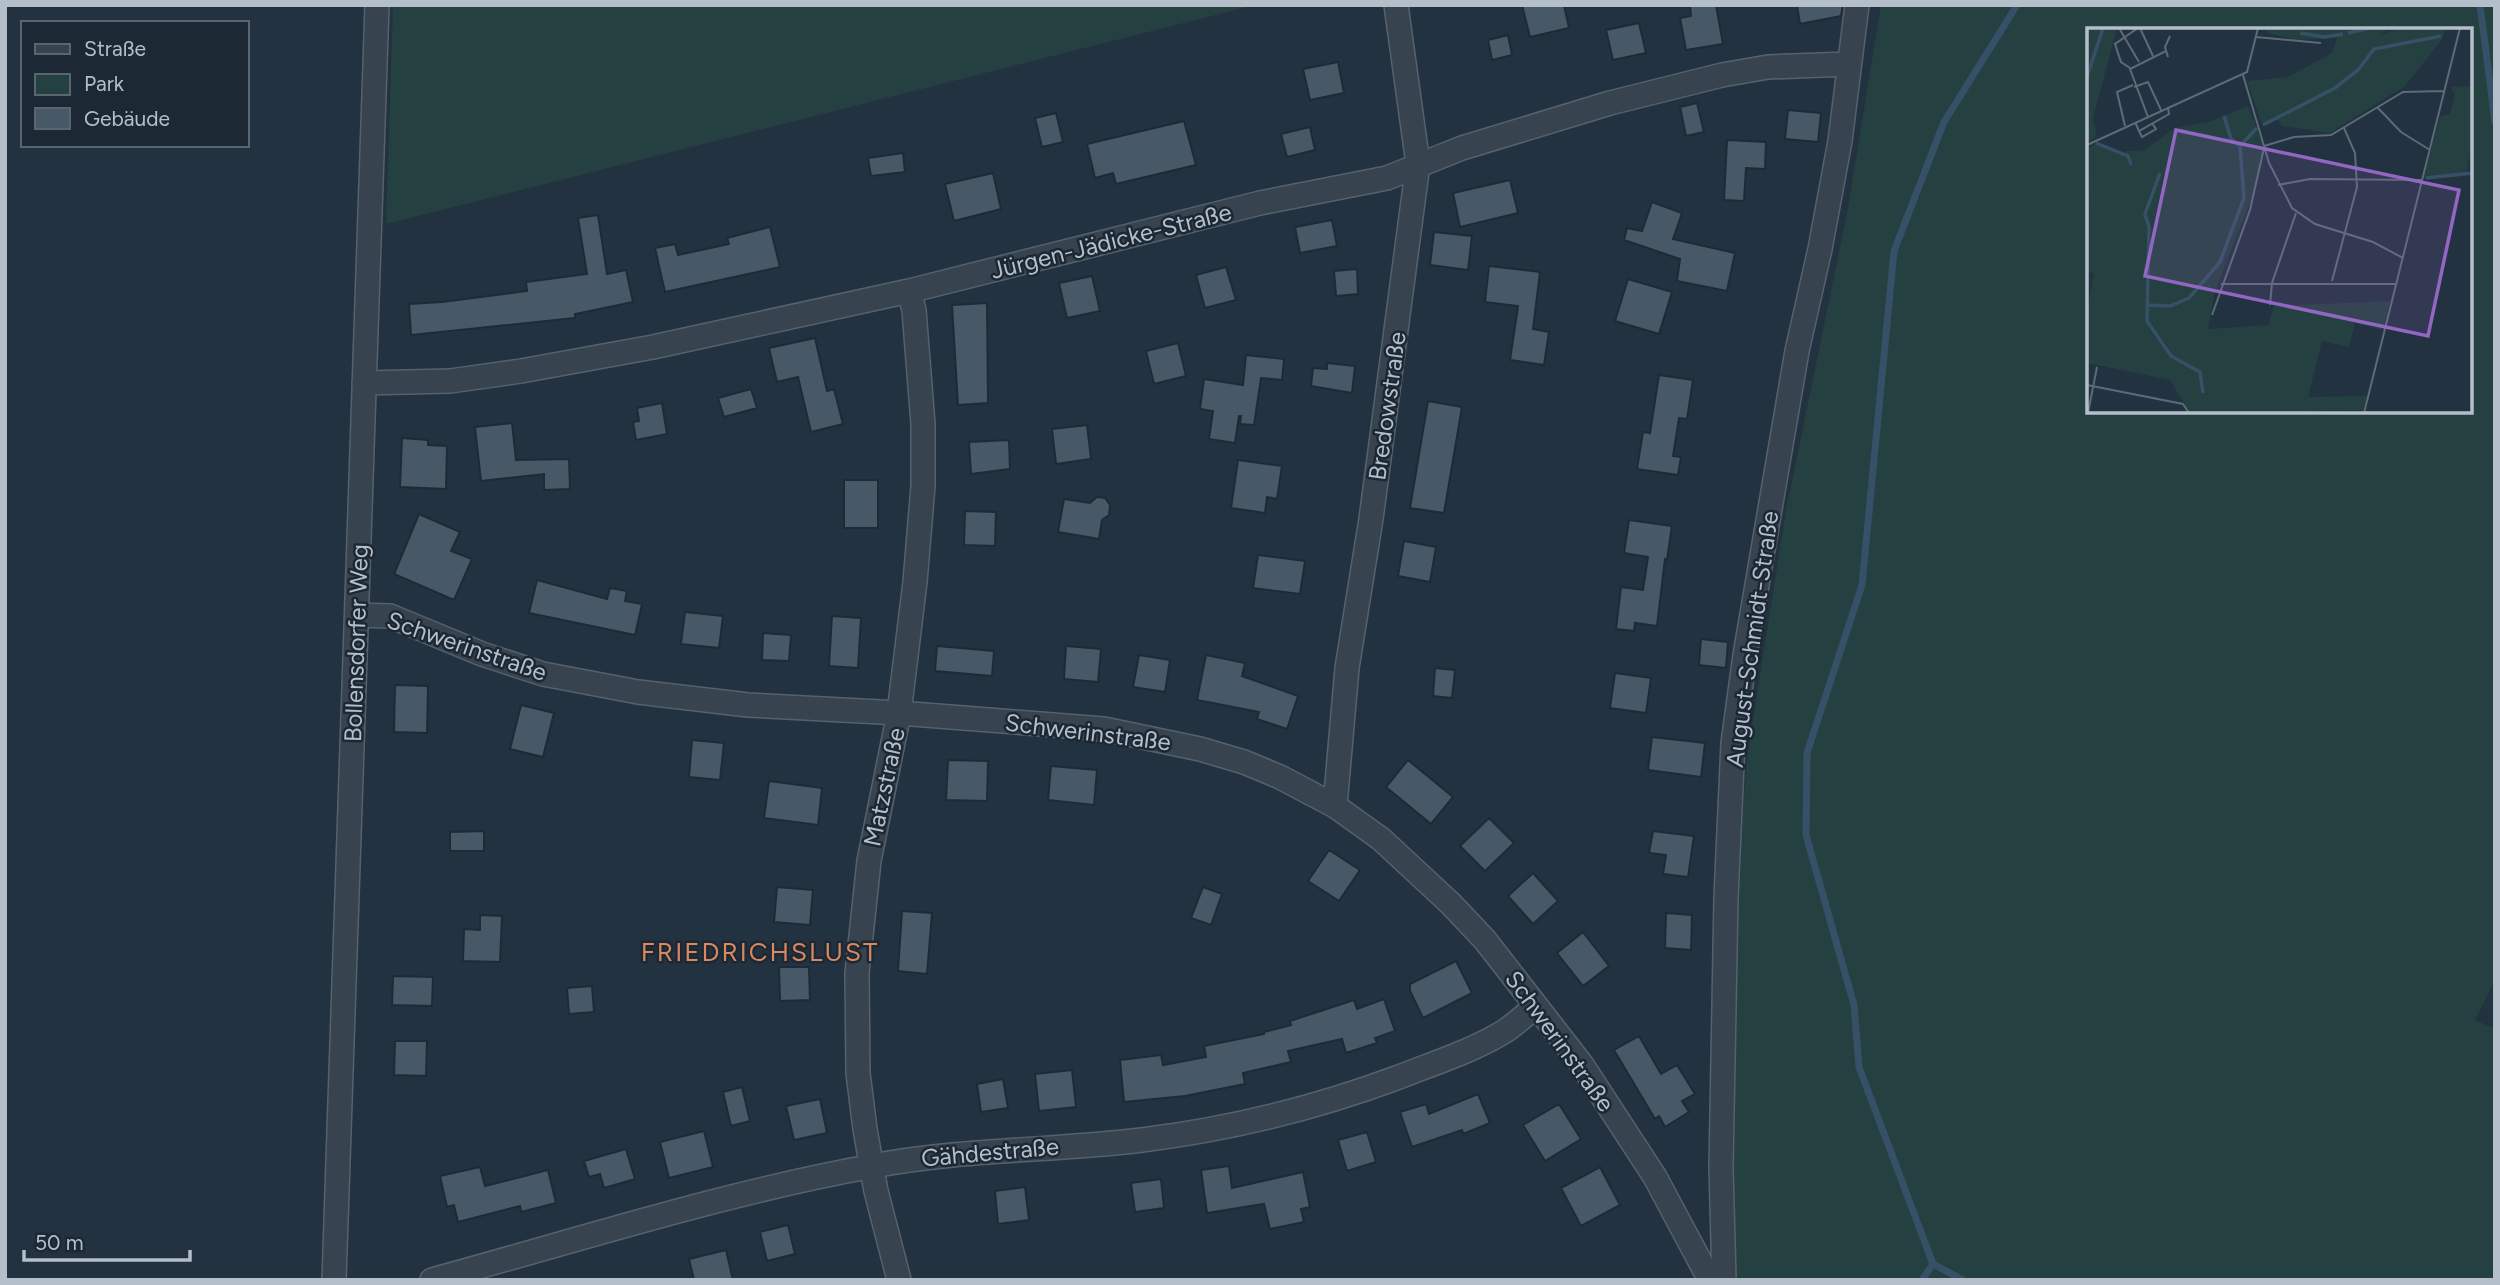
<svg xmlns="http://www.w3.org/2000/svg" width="2500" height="1285" viewBox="0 0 2500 1285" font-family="Figtree,sans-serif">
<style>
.green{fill:#254041;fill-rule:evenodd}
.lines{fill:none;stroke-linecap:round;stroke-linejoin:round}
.stream{stroke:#365067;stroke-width:7}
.building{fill:#475866;stroke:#1e2b37;stroke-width:2}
.minor-casing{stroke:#55626d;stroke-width:26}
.minor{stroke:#37444f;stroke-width:23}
.labels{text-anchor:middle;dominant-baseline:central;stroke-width:5;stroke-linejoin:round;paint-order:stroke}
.street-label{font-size:24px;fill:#b4bfca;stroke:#1c2935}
.neighbourhood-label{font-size:26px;letter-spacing:2px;fill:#da885f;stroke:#1c2935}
.inset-river{fill:none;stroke:#365067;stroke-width:3.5}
.inset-road{fill:none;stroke:#5d6a77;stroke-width:2}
.view{fill:#9267c3;fill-opacity:0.15;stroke:#9267c3;stroke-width:3.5}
.inset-edge{fill:none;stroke:#b4bfca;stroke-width:3.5}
</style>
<rect width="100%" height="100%" fill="#233240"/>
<!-- green -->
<path class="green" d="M 393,5 L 1255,5 L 386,224 Z
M 1881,5 L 2495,5 L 2495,980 L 2475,1020 L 2495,1029 L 2495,1280 L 1731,1280 L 1735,860 L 1743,809 L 1748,751 L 1786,511 L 1848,208 ZM 2089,30 L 2470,30 L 2470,411 L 2089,411 Z"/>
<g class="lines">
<!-- stream -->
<path class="stream" d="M 2480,5 L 2495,122
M 1922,1280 L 1933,1264
M 1963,1280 L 1933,1264 L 1859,1067 L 1854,1005 L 1806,835 L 1807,753 L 1862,585 L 1894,251 L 1944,122 L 2017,5"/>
</g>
<!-- building -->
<path class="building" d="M 1522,5 L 1564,5 L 1569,28 L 1530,37 Z
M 1690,5 L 1716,5 L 1723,44 L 1686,50 L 1680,18 L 1691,16 Z
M 1797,5 L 1843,5 L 1841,16 L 1800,24 Z
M 1639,23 L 1646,53 L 1613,60 L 1606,30 Z
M 1508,35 L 1512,55 L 1492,60 L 1488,40 Z
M 1338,62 L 1344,93 L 1310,100 L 1303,69 Z
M 1697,103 L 1704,132 L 1686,136 L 1680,107 Z
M 1788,110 L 1821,113 L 1818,142 L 1785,139 Z
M 1056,113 L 1063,142 L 1042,147 L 1035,118 Z
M 1184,121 L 1196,165 L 1116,184 L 1113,173 L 1095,178 L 1087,144 Z
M 1310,127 L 1315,150 L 1287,157 L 1281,134 Z
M 1727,140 L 1766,142 L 1765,169 L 1746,168 L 1744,201 L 1724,200 Z
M 903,153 L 905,172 L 871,176 L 868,158 Z
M 993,173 L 1001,209 L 954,221 L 945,184 Z
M 1510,180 L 1518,213 L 1460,227 L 1453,193 Z
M 1652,202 L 1682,213 L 1673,239 L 1735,253 L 1727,291 L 1677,281 L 1680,259 L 1624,240 L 1627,228 L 1642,231 Z
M 598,215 L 607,274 L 626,270 L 633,302 L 575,314 L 575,318 L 411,335 L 409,304 L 442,302 L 527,291 L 526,282 L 587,274 L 578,218 Z
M 1332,220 L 1337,246 L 1300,253 L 1295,227 Z
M 770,227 L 780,267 L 665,292 L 655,248 L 675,244 L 678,255 L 729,244 L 727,238 Z
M 1434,232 L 1472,236 L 1468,270 L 1430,265 Z
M 1489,266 L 1540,272 L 1533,329 L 1549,332 L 1544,365 L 1510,360 L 1518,306 L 1485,302 Z
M 1226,267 L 1236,300 L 1205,308 L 1196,275 Z
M 1357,269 L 1358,294 L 1336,296 L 1334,271 Z
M 1092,276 L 1100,311 L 1067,318 L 1059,283 Z
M 1628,279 L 1672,292 L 1659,334 L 1615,321 Z
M 987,303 L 988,403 L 958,405 L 952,305 Z
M 815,338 L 827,391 L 834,389 L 843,424 L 811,432 L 798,377 L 777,382 L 769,348 Z
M 1178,343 L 1186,376 L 1154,384 L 1146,351 Z
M 1246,355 L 1284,359 L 1282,380 L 1261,378 L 1254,425 L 1240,424 L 1241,416 L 1239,416 L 1235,443 L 1209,439 L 1213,411 L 1200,409 L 1204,379 L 1243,385 Z
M 1327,363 L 1355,366 L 1352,393 L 1311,386 L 1313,368 L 1327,369 Z
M 1659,375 L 1693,380 L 1687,419 L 1679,418 L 1673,456 L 1681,457 L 1678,475 L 1637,469 L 1643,432 L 1650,433 Z
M 751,389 L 757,408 L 724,417 L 718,398 Z
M 1428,401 L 1462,407 L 1444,513 L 1410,508 Z
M 662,403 L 667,434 L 636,440 L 633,422 L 639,421 L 637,408 Z
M 512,423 L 516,460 L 569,459 L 570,489 L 544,490 L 544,474 L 481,481 L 475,427 Z
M 1087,425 L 1091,459 L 1056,464 L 1052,429 Z
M 402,438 L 428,440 L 428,445 L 447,446 L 446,489 L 400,487 Z
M 1009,440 L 1010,469 L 971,474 L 969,442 Z
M 1238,460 L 1282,466 L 1277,499 L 1267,497 L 1265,513 L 1231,508 Z
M 844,480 L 878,480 L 878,528 L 844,528 Z
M 1097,497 L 1105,498 L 1110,505 L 1109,515 L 1102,520 L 1099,539 L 1058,532 L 1064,499 L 1090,503 Z
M 965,511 L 996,512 L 995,546 L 964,545 Z
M 419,514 L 460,532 L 451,551 L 472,559 L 454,600 L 394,574 Z
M 1629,520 L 1672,526 L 1667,560 L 1665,559 L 1657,626 L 1635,623 L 1634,631 L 1616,629 L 1621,587 L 1643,590 L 1648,557 L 1624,553 Z
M 1404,541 L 1436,547 L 1430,582 L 1398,576 Z
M 1258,555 L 1305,561 L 1300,594 L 1253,588 Z
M 537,580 L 607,599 L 610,588 L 627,591 L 625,601 L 642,604 L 635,635 L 529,613 Z
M 685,612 L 723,616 L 719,648 L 681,644 Z
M 832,616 L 861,618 L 858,668 L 829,666 Z
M 763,633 L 791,635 L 789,661 L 762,660 Z
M 1701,639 L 1728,642 L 1726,668 L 1699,665 Z
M 937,646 L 994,651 L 992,676 L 935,671 Z
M 1066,646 L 1101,649 L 1098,682 L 1064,679 Z
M 1139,655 L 1170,660 L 1165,692 L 1133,687 Z
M 1206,655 L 1245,663 L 1242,676 L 1298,696 L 1287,729 L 1257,719 L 1259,712 L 1197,700 Z
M 1435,668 L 1455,670 L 1452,698 L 1433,696 Z
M 1615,673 L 1651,678 L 1646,713 L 1610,708 Z
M 395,685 L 428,686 L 427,733 L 394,732 Z
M 521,705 L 554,713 L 543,757 L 510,749 Z
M 1652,737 L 1705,743 L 1701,777 L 1648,770 Z
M 692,740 L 724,743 L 720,780 L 689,777 Z
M 948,760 L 988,761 L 987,801 L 946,800 Z
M 1408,760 L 1453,797 L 1431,824 L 1386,787 Z
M 1051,766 L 1097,770 L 1094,805 L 1048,800 Z
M 769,781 L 822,788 L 818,825 L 764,818 Z
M 1489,818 L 1514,843 L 1485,871 L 1460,846 Z
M 484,831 L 484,851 L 450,851 L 450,832 Z
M 1653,831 L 1694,836 L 1688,877 L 1663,874 L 1666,855 L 1649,853 Z
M 1329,850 L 1360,870 L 1339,901 L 1308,881 Z
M 1533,873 L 1558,901 L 1533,924 L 1508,896 Z
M 777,887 L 813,890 L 810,925 L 774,922 Z
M 1203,887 L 1222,894 L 1211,925 L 1191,918 Z
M 902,911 L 932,913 L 927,974 L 898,971 Z
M 1666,913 L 1692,915 L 1691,950 L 1665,948 Z
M 480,915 L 502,916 L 500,962 L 463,961 L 464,929 L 480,930 Z
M 1583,932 L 1609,966 L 1583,986 L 1557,953 Z
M 1456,961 L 1472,993 L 1423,1018 L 1410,991 L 1410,984 Z
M 779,967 L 809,967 L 810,1000 L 780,1001 Z
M 393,976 L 433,977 L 432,1006 L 392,1005 Z
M 592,986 L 594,1012 L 569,1014 L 567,988 Z
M 1384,999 L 1395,1031 L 1375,1038 L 1377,1043 L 1346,1053 L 1342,1039 L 1288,1051 L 1291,1062 L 1243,1073 L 1245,1084 L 1185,1096 L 1124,1102 L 1120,1060 L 1161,1055 L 1163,1065 L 1206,1057 L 1204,1046 L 1264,1034 L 1264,1032 L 1291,1025 L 1290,1021 L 1354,1000 L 1357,1009 Z
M 1639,1036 L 1661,1074 L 1677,1065 L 1695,1094 L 1682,1101 L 1689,1112 L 1665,1127 L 1659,1116 L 1655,1119 L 1614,1050 Z
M 395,1041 L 427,1041 L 426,1076 L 394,1075 Z
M 1072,1070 L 1076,1107 L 1039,1111 L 1035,1074 Z
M 1003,1079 L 1008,1108 L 981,1112 L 977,1084 Z
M 742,1087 L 750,1121 L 731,1126 L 723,1092 Z
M 1478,1094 L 1490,1123 L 1463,1134 L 1462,1130 L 1412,1147 L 1400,1112 L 1426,1104 L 1429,1114 Z
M 820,1099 L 827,1133 L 794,1140 L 786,1106 Z
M 1559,1104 L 1581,1139 L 1545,1161 L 1523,1125 Z
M 704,1131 L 713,1167 L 669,1178 L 660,1142 Z
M 1367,1132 L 1376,1162 L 1347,1171 L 1338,1140 Z
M 626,1149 L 635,1179 L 604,1188 L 600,1174 L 589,1177 L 584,1161 Z
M 1229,1166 L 1232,1188 L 1303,1172 L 1310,1207 L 1301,1209 L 1304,1222 L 1270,1229 L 1264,1204 L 1207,1213 L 1201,1170 Z
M 480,1167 L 485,1186 L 548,1170 L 556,1203 L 521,1212 L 520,1206 L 458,1222 L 454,1205 L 447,1207 L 440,1176 Z
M 1600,1167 L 1620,1205 L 1581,1226 L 1561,1188 Z
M 1161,1179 L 1164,1208 L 1135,1212 L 1131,1183 Z
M 1025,1187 L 1029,1220 L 998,1224 L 995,1191 Z
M 788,1225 L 795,1254 L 767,1261 L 760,1232 Z
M 726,1250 L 733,1280 L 694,1280 L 689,1259 Z"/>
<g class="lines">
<!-- minor casing -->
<g class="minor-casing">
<path id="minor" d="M 364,383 L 450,381 L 521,371 L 653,347 L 909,291 L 1260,203 L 1387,178 L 1462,148 L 1610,103 L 1722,75 L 1768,67 L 1849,64
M 357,615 L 390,616 L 482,654 L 543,674 L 638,692 L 748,705 L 899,713 L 1104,729 L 1200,749 L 1244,762 L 1280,777 L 1335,806 L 1381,839 L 1451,904 L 1485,940 L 1582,1065 L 1655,1177 L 1710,1280
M 1335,806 L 1347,668 L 1371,519 L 1418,164 L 1396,5
M 334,1280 L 377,5
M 432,1280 C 578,1240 724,1193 873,1166 C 962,1149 1052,1151 1142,1140 C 1231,1129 1316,1108 1399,1077 C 1434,1063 1473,1051 1505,1031 C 1516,1024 1526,1014 1536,1006
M 899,1280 L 876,1191 L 865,1129 L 858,1073 L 857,973 L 869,861 L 899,713 L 915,582 L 923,486 L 923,424 L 914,310 L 909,291
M 1724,1280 L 1721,1168 L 1726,897 L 1733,743 L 1745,655 L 1797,351 L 1820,249 L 1840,141 L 1857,5"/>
</g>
<!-- minor -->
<use href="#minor" class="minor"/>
</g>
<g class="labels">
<!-- street labels -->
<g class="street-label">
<text transform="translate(1111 241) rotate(-14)">Jürgen-Jädicke-Straße</text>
<text transform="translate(1387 406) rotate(-82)">Bredowstraße</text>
<text transform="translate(1752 639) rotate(-82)">August-Schmidt-Straße</text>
<text transform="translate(356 643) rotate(-88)">Bollensdorfer Weg</text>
<text transform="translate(467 646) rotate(19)">Schwerinstraße</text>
<text transform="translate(1088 732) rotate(7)">Schwerinstraße</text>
<text transform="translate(884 787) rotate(-78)">Matzstraße</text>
<text transform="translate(1560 1041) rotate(54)">Schwerinstraße</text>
<text transform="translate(990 1152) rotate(-5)">Gähdestraße</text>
</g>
<!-- neighbourhood labels -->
<g class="neighbourhood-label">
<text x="760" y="952">FRIEDRICHSLUST</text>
</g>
</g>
<!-- overview -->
<g transform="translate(2087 28)">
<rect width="385" height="385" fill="#233240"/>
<path d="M 0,0 L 30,0 L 6,90 L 10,108 L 0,114 ZM 178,0 L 309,0 L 300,2 L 292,7 L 315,0 L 358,0 L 356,10 L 318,58 L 243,105 L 195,98 L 190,91 L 175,97 L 160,53 L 201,49 L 245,25 L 250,10 L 208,12 L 181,5 ZM 385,58 L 385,114 L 379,148 L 337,150 L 353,88 L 363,86 L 368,65 L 363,59 ZM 161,78 L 177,119 L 165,169 L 128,263 L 121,301 L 181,297 L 187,278 L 303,273 L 296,302 L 268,295 L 262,319 L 235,313 L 221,369 L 280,368 L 276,382 L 103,385 L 83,352 L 0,335 L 0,283 L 7,246 L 0,243 L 2,120 L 10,114 L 30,124 L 58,122 L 87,100 L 122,94 Z" fill="#254041"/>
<path class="inset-river" d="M 213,5 L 237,9 L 256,6M 261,5 L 283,0M 0,49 L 16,0M 176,97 L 248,60 L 271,42 L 287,21 L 354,8M 9,115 L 41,128 L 44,137M 153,118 L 170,100M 73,145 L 58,186 L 62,199 L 60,293 L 84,328 L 113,344 L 116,365M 339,150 L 385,145M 60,277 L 83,278 L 102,270 L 133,234 L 157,170 L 153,118 L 144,111 L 137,88"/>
<path class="inset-road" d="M 32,0 L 52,34M 53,0 L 66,28M 169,9 L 234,15M 81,29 L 78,19 L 83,8M 43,40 L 34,34 L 28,16 L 51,0M 156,47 L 182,135 L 205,180 L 228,196 L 286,214 L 316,230M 47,59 L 61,54 L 74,82M 291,80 L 314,104 L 343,122M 61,89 L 43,41 L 79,23M 48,94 L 52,103 L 82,86 L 81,80M 38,98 L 30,64 L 46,57M 52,103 L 55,109 L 69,101 L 65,95M 0,117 L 160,44 L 171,0M 177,118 L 207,109 L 244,107 L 316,64 L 357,63M 191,157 L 223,151 L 335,152M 245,253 L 270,159 L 268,125 L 257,100M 134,256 L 309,256M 183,277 L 185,255 L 209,185M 125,287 L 163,182 L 177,120M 0,357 L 96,376 L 102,385M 1,385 L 10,339M 277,385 L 373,0"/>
<path class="view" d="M 89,102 L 372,162 L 341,308 L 58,248 Z"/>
<rect width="385" height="385" class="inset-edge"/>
</g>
<!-- border -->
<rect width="2500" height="1285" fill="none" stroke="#b4bfca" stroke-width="14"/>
<!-- legend -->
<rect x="21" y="21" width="228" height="126" fill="#1c2935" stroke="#596571" stroke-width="2"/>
<rect x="35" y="44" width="35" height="10" fill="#37444f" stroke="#596571" stroke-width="2"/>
<text x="84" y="56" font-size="21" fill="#b4bfca">Straße</text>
<rect x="35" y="74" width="35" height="21" fill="#254041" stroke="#596571" stroke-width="2"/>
<text x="84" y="91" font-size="21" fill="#b4bfca">Park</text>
<rect x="35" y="108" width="35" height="21" fill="#475866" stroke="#596571" stroke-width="2"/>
<text x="84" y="126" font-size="21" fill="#b4bfca">Gebäude</text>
<!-- scale -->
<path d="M24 1250v10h166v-10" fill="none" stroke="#b4bfca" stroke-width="3.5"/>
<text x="35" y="1250" font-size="21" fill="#b4bfca" stroke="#1c2935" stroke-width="5" paint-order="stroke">50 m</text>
</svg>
